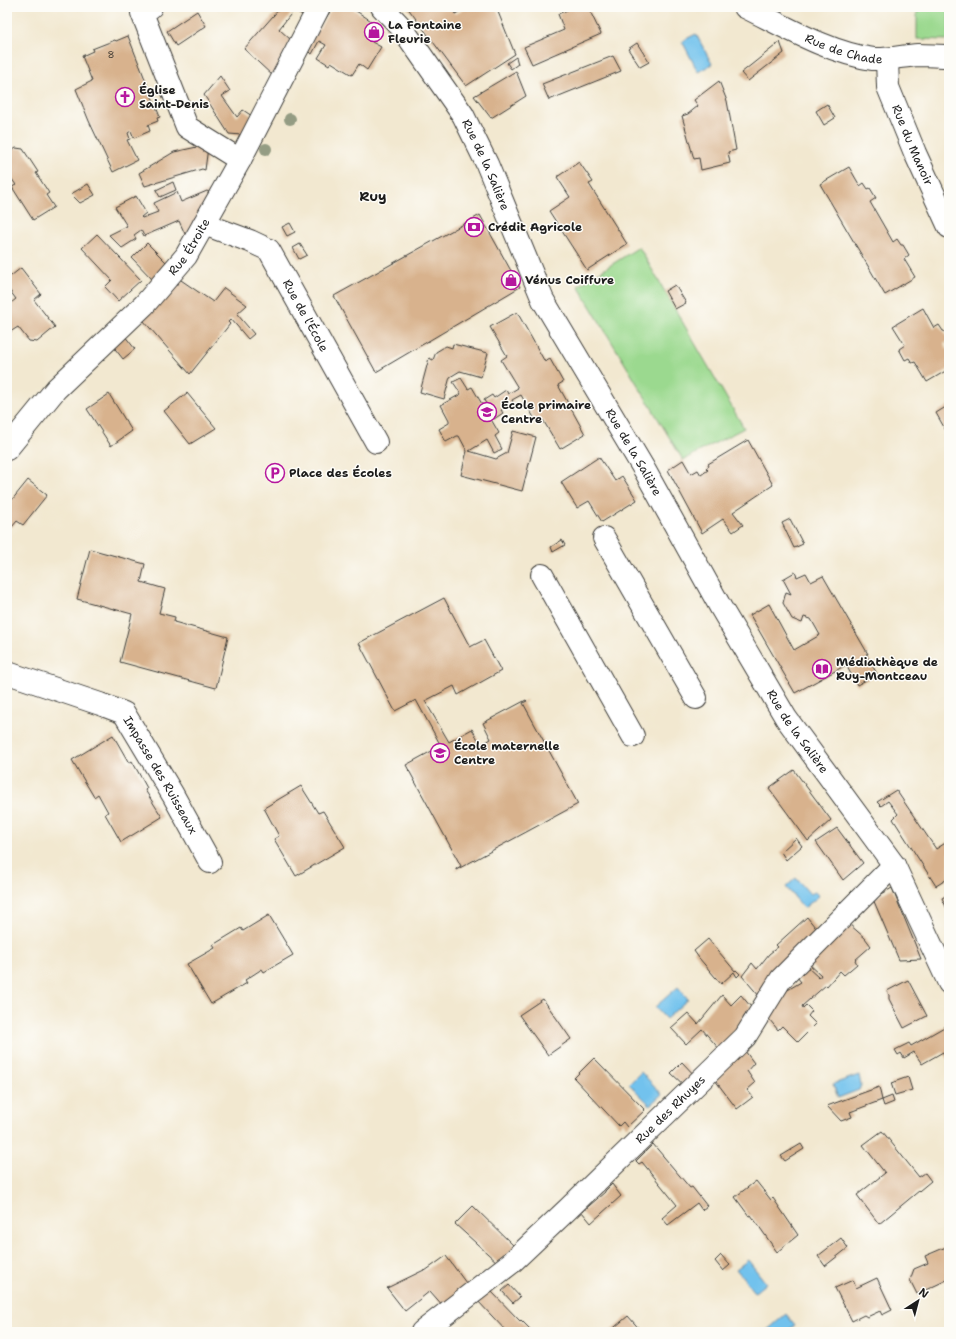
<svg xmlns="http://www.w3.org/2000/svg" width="956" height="1339" viewBox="0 0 956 1339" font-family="'Shantell Sans',sans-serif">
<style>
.green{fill:#9bd98f;stroke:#5c7a56}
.water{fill:#72c2ed;stroke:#476f84}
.building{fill:#d8b28d}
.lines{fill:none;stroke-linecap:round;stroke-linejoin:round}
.minor-casing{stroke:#3c3b37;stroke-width:24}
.major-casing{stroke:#3c3b37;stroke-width:24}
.minor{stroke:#fff;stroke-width:22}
.major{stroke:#fff;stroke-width:22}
.tree{fill:#949c83}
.labels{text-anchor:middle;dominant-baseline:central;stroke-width:3;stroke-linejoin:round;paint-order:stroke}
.number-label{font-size:10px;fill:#4b4238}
.poi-label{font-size:12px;font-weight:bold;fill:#1c1c1c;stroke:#fdfcf7;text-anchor:start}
.street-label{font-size:12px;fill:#1c1c1c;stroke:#fdfcf7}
.quarter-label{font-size:14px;font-weight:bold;fill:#1c1c1c;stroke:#fdfcf7}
</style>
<rect width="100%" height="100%" fill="#fdfcf7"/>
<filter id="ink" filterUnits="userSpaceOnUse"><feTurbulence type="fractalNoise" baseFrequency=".025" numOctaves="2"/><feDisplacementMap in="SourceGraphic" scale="8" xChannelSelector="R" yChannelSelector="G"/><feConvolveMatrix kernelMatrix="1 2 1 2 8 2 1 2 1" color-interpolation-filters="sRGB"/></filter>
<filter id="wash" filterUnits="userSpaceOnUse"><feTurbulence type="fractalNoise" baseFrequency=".012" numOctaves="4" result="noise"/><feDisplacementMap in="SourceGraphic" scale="16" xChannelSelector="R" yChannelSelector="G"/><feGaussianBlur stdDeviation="0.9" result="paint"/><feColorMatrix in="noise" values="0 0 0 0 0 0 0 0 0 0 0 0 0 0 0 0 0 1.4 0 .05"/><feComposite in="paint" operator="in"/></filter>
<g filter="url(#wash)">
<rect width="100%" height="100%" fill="#f2e8d0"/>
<!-- green -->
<path class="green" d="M 917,7 L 949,7 L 949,40 L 917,39 Z
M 639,247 L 744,428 L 683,460 L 578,286 Z"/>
<!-- water -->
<path class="water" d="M 696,34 L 712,64 L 698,72 L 682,41 Z
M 796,878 L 810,894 L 815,892 L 819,896 L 804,908 L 786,887 Z
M 678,987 L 688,999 L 666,1019 L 655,1007 Z
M 641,1072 L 662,1094 L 650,1105 L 629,1084 Z
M 859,1075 L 861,1085 L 859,1090 L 838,1098 L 833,1084 Z
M 748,1260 L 766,1283 L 755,1292 L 736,1269 Z
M 786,1314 L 795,1325 L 786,1332 L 765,1332 Z"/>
<g id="blocks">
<!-- building -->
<path class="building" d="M 281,7 L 311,7 L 304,16 L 294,10 L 279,29 L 291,40 L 273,76 L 244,49 Z
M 333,7 L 350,7 L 382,28 L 372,42 L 381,47 L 367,70 L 359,64 L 352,75 L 331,62 L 329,65 L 318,58 L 326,45 L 319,41 L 312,54 L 307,51 L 313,38 Z
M 407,7 L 451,7 L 455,14 L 468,7 L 496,7 L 515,54 L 466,86 Z
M 574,7 L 588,7 L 601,34 L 532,64 L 524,47 L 564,30 L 558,14 Z
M 621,7 L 639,7 L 639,11 L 622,9 Z
M 641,7 L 656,7 L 655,10 Z
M 197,11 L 206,26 L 176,46 L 167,31 Z
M 128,36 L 160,117 L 157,118 L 158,121 L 148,125 L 150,131 L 134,138 L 131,131 L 128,133 L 130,139 L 127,140 L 137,160 L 113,172 L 89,121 L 76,89 L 92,81 L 82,56 L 93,51 L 92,49 L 115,40 L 116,41 Z
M 780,42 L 784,53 L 748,81 L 741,73 Z
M 637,43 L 649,62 L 640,67 L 628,49 Z
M 613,56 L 621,71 L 549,100 L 542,84 Z
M 516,57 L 518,64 L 511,69 L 507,63 Z
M 516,71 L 526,96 L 491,118 L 474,96 Z
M 220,76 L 230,91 L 222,96 L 237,117 L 243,110 L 252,116 L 242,135 L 229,134 L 204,95 Z
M 719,81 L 727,101 L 736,150 L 728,152 L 730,163 L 701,170 L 699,158 L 694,159 L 682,116 L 688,114 L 698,106 L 694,100 Z
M 827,104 L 835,118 L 824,125 L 816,111 Z
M 206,145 L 208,147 L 205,170 L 202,169 L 145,186 L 139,173 L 174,152 Z
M 16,148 L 23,149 L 38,172 L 36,173 L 49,193 L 46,195 L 54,207 L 33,220 L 12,187 L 16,185 L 7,172 L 7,154 Z
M 579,162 L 593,182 L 589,184 L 627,244 L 587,270 L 549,211 L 570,197 L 557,177 Z
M 849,167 L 860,186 L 864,183 L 868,189 L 870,188 L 876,198 L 870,202 L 893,242 L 897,239 L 901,245 L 903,245 L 909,255 L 904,259 L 915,277 L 885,295 L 820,184 Z
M 173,182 L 176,190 L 160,197 L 156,190 Z
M 88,184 L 95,195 L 80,203 L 71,194 Z
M 207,191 L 211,193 L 186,236 L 179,221 L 144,236 L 141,230 L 134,235 L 136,239 L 122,248 L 109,235 L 127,226 L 115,207 L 136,196 L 146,213 L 141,217 L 142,218 L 158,212 L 154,203 L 177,192 L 181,202 Z
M 480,215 L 520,287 L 376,372 L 334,296 Z
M 290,223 L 295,232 L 287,236 L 282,227 Z
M 97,234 L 141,280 L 118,301 L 105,287 L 112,280 L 82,248 Z
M 147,243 L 167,263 L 153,280 L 132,258 Z
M 300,244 L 307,255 L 299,259 L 293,248 Z
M 21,268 L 41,294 L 34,300 L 55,327 L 37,342 L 29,341 L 18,327 L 10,332 L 7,329 L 7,306 L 16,299 L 7,287 L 7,279 Z
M 178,278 L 213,302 L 224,288 L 247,305 L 237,314 L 254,334 L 248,339 L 231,319 L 228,322 L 230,324 L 190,374 L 143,320 Z
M 675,285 L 686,303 L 675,309 L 665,291 Z
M 923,308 L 934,328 L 939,325 L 943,331 L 944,331 L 949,339 L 949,341 L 944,344 L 949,353 L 949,369 L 927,382 L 915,362 L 912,363 L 909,358 L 905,360 L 899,349 L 905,345 L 893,326 Z
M 517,312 L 545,362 L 550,359 L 563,382 L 558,385 L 585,434 L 560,449 L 543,420 L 537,423 L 521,395 L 512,400 L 513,403 L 501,410 L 503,413 L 494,419 L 484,400 L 492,395 L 494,398 L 506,390 L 508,394 L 518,388 L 501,360 L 507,356 L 490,327 Z
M 124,335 L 135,349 L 123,359 L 112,345 Z
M 453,344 L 488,353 L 481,377 L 460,371 L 450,377 L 444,399 L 420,392 L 429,358 L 433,360 L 436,352 L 446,346 L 452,348 Z
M 461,378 L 468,389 L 472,387 L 499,433 L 495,436 L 502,449 L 494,453 L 487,440 L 469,451 L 496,459 L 507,453 L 513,431 L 536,437 L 522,491 L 461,475 L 467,451 L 459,436 L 457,436 L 446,442 L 439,429 L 449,423 L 449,420 L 441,405 L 461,394 L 453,382 Z
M 187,393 L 216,428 L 190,444 L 164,411 Z
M 109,394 L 132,431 L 111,446 L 87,409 Z
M 949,405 L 949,436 L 936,413 Z
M 748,440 L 773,485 L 733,512 L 743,525 L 733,532 L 723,519 L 702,533 L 668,470 L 683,460 L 691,474 L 698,470 L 701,475 L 708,470 L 706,468 L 709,466 L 708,464 Z
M 599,457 L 615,481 L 622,476 L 637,500 L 602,522 L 589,501 L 577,508 L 561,482 Z
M 28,480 L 47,495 L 23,525 L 17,521 L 12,527 L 7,523 L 7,506 Z
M 790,519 L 803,544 L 794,548 L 782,523 Z
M 562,540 L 565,545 L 553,552 L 551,547 Z
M 90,549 L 145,564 L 141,582 L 165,589 L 159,613 L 175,617 L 174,622 L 228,637 L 216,688 L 120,662 L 132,614 L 77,599 Z
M 795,572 L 797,577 L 806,573 L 811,582 L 823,576 L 868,654 L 866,654 L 877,674 L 857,685 L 846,665 L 795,693 L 750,615 L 769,604 L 794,650 L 820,635 L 811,619 L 804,617 L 802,623 L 792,619 L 783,603 L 786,592 L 791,594 L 783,579 Z
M 444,598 L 470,647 L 484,640 L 501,671 L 458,695 L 454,686 L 425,701 L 449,742 L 472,729 L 481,745 L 491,739 L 483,723 L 526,700 L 527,701 L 523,703 L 578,804 L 456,870 L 456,869 L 461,866 L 406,765 L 441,746 L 416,700 L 395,711 L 359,643 Z
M 113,735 L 129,763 L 132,761 L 147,788 L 145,790 L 162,817 L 121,842 L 105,814 L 108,812 L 98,794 L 94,797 L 72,760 Z
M 794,770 L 831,820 L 808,841 L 769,788 Z
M 301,786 L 318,813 L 323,811 L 345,847 L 296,876 L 274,839 L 279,836 L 264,808 Z
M 896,790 L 936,849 L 947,842 L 949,845 L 949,878 L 936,886 L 893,819 L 898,814 L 888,801 L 881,806 L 877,802 Z
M 837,828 L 863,863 L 843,880 L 816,842 Z
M 796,838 L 802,846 L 786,860 L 781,852 Z
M 892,888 L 915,944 L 921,959 L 899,960 L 873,899 Z
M 949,894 L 949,908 L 947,909 L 942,898 Z
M 269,915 L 293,955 L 264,972 L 262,969 L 245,980 L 247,983 L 211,1004 L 187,964 L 215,948 L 213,945 L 241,928 L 243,931 Z
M 807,917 L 819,932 L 760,997 L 742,976 L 752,963 L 757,969 L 769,954 L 778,947 L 776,945 Z
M 849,924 L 865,938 L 871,946 L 855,960 L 857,964 L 844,975 L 840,971 L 827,986 L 826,985 L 802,1006 L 803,1008 L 806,1005 L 812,1011 L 808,1016 L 816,1024 L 798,1042 L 782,1026 L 778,1030 L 765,1014 L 786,991 L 801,982 L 797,977 L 806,966 L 819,978 L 821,975 L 809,964 Z
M 708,939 L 735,971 L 736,970 L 740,974 L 737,977 L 734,972 L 721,984 L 699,958 L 694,951 Z
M 908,980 L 927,1016 L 904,1028 L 889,999 L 889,995 L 887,991 Z
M 722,995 L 731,1005 L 741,995 L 751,1007 L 743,1018 L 746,1022 L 720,1050 L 702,1029 L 686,1044 L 671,1028 L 688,1013 L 698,1024 Z
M 543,999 L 571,1039 L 548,1055 L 519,1015 Z
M 946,1026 L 949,1033 L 949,1058 L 947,1059 L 943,1052 L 922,1064 L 914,1052 L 904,1058 L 901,1053 L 898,1055 L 895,1050 L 909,1043 L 911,1046 Z
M 742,1047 L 754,1063 L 747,1071 L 755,1083 L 747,1090 L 753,1097 L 737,1109 L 715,1080 Z
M 594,1058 L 645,1110 L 627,1127 L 623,1122 L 619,1126 L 574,1078 Z
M 682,1062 L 697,1078 L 687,1088 L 671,1073 Z
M 908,1077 L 912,1090 L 895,1095 L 891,1083 Z
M 879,1087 L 882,1100 L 850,1112 L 852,1117 L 841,1121 L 827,1106 Z
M 892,1096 L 894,1102 L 884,1106 L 882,1100 Z
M 882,1131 L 919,1177 L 925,1173 L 931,1181 L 879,1224 L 857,1195 L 885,1173 L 863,1145 Z
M 653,1144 L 690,1188 L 692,1187 L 707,1206 L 702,1210 L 697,1203 L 668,1225 L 662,1218 L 677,1205 L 642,1162 L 639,1164 L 636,1161 Z
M 801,1144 L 804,1149 L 785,1161 L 781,1156 Z
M 756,1181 L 771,1200 L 773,1198 L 798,1235 L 777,1252 L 751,1215 L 749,1216 L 735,1197 Z
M 612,1184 L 621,1196 L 591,1223 L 582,1212 L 605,1192 L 605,1191 Z
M 473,1206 L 515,1247 L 498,1263 L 455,1224 Z
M 841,1238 L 848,1248 L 825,1266 L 818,1256 Z
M 946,1247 L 949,1252 L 949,1279 L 917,1294 L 910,1280 L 914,1269 L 928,1263 L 925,1256 Z
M 721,1255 L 730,1265 L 723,1271 L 715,1261 Z
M 446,1256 L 469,1287 L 444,1307 L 430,1291 L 405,1311 L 387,1288 L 424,1270 L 425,1271 Z
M 877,1278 L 892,1310 L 882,1315 L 880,1311 L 867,1317 L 864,1315 L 852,1321 L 835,1288 L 853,1280 L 856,1288 Z
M 509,1285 L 520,1297 L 513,1303 L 502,1291 Z
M 490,1290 L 520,1321 L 521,1320 L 531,1330 L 532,1329 L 535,1332 L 507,1332 L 477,1300 Z
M 628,1316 L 642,1332 L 609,1332 Z"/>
</g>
</g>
<g filter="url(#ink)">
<use href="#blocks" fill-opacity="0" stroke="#3c3b37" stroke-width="1"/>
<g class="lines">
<!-- minor casing -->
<g class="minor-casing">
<g id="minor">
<path d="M 151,7 L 142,13 L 187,127 L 240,160"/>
<path id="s1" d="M 745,7 C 784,26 829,53 873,59 C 888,60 903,56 918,55 C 928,55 939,56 949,56"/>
<path id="s2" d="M 887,60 L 888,87 L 915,153 L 949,227"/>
<path id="s3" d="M 204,224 L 250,241 L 269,250 L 376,442"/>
<path id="s4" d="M 7,449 L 56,389 L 144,305 L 186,256 L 240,160 L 319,7"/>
<path d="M 604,538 L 696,698"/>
<path d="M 542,575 L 633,736"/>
<path id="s5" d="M 7,672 L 8,673 L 100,704 L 124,713 L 173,795 L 210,862"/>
<path id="s6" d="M 422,1332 L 511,1263 L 568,1209 L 745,1037 L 781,979 L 894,865"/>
</g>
</g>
<!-- major casing -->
<g class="major-casing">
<g id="major">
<path id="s7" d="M 382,7 L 402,28 L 463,115 L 487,164 L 543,300 L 644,469 L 721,608 L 786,718 L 894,865 L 949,983"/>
</g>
</g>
<!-- minor -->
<use href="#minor" class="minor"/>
<!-- major -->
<use href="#major" class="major"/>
</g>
<!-- trees -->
<g class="tree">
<circle cx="290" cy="119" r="6"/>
<circle cx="266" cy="149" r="6"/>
</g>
</g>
<!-- icons -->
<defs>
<g id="shop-ring" transform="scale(1)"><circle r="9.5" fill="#fdfcf7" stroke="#b5179e" stroke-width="1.5"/><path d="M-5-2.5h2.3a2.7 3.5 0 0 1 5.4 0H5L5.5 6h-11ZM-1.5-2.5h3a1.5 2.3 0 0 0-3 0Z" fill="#b5179e"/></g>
<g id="church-ring" transform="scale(1)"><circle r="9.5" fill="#fdfcf7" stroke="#b5179e" stroke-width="1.5"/><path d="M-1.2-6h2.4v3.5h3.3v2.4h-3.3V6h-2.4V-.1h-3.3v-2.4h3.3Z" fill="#b5179e"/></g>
<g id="bank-ring" transform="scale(1)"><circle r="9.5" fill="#fdfcf7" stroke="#b5179e" stroke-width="1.5"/><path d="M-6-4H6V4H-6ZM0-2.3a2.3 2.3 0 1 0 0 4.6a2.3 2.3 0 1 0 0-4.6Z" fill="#b5179e"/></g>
<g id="school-ring" transform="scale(1)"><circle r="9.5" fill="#fdfcf7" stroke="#b5179e" stroke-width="1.5"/><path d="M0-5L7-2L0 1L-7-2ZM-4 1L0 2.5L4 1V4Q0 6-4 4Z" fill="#b5179e"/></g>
<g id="parking-ring" transform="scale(1)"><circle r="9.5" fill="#fdfcf7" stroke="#b5179e" stroke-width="1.5"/><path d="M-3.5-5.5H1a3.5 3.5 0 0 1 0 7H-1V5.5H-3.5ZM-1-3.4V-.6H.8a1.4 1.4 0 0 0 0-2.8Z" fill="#b5179e"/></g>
<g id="library-ring" transform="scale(1)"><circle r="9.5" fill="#fdfcf7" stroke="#b5179e" stroke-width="1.5"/><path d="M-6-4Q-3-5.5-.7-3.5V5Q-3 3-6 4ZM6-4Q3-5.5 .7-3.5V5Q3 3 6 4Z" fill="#b5179e"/></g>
</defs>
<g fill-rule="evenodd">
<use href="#shop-ring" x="374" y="32"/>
<use href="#church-ring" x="125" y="97"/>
<use href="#bank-ring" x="474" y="227"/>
<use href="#shop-ring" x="511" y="280"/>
<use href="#school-ring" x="487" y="412"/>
<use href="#parking-ring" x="275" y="473"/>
<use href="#library-ring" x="822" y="669"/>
<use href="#school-ring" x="440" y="753"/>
</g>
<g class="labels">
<!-- number labels -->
<g class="number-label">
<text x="111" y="54">8</text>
</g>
<!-- poi labels -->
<g class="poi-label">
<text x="388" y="25">La Fontaine<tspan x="388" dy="14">Fleurie</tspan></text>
<text x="139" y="90">Église<tspan x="139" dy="14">Saint-Denis</tspan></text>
<text x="488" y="227">Crédit Agricole</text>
<text x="525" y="280">Vénus Coiffure</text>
<text x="501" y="405">École primaire<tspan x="501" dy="14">Centre</tspan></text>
<text x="289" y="473">Place des Écoles</text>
<text x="836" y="662">Médiathèque de<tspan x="836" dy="14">Ruy-Montceau</tspan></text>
<text x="454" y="746">École maternelle<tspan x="454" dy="14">Centre</tspan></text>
</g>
<!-- street labels -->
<g class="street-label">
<text stroke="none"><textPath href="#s1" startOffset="108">Rue de Chade</textPath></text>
<text stroke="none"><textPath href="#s2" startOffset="90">Rue du Manoir</textPath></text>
<text stroke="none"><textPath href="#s7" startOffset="190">Rue de la Salière</textPath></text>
<text stroke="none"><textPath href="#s4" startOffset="273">Rue Étroite</textPath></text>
<text stroke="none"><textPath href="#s3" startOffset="145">Rue de l'École</textPath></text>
<text stroke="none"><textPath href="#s7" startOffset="514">Rue de la Salière</textPath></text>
<text stroke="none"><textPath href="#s7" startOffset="838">Rue de la Salière</textPath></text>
<text stroke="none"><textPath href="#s5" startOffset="196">Impasse des Ruisseaux</textPath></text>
<text stroke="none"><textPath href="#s6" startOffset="334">Rue des Rhuyes</textPath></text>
</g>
<!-- quarter labels -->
<g class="quarter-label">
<text x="373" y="196">Ruy</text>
</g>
</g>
<!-- margin -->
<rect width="956" height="1339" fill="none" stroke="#fdfcf7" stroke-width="24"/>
<!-- north arrow -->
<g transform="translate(918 1301) rotate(36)" stroke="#fdfcf7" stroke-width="3" paint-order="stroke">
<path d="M0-3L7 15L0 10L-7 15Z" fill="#1c1c1c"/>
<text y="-6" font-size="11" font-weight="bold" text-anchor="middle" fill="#1c1c1c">N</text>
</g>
</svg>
